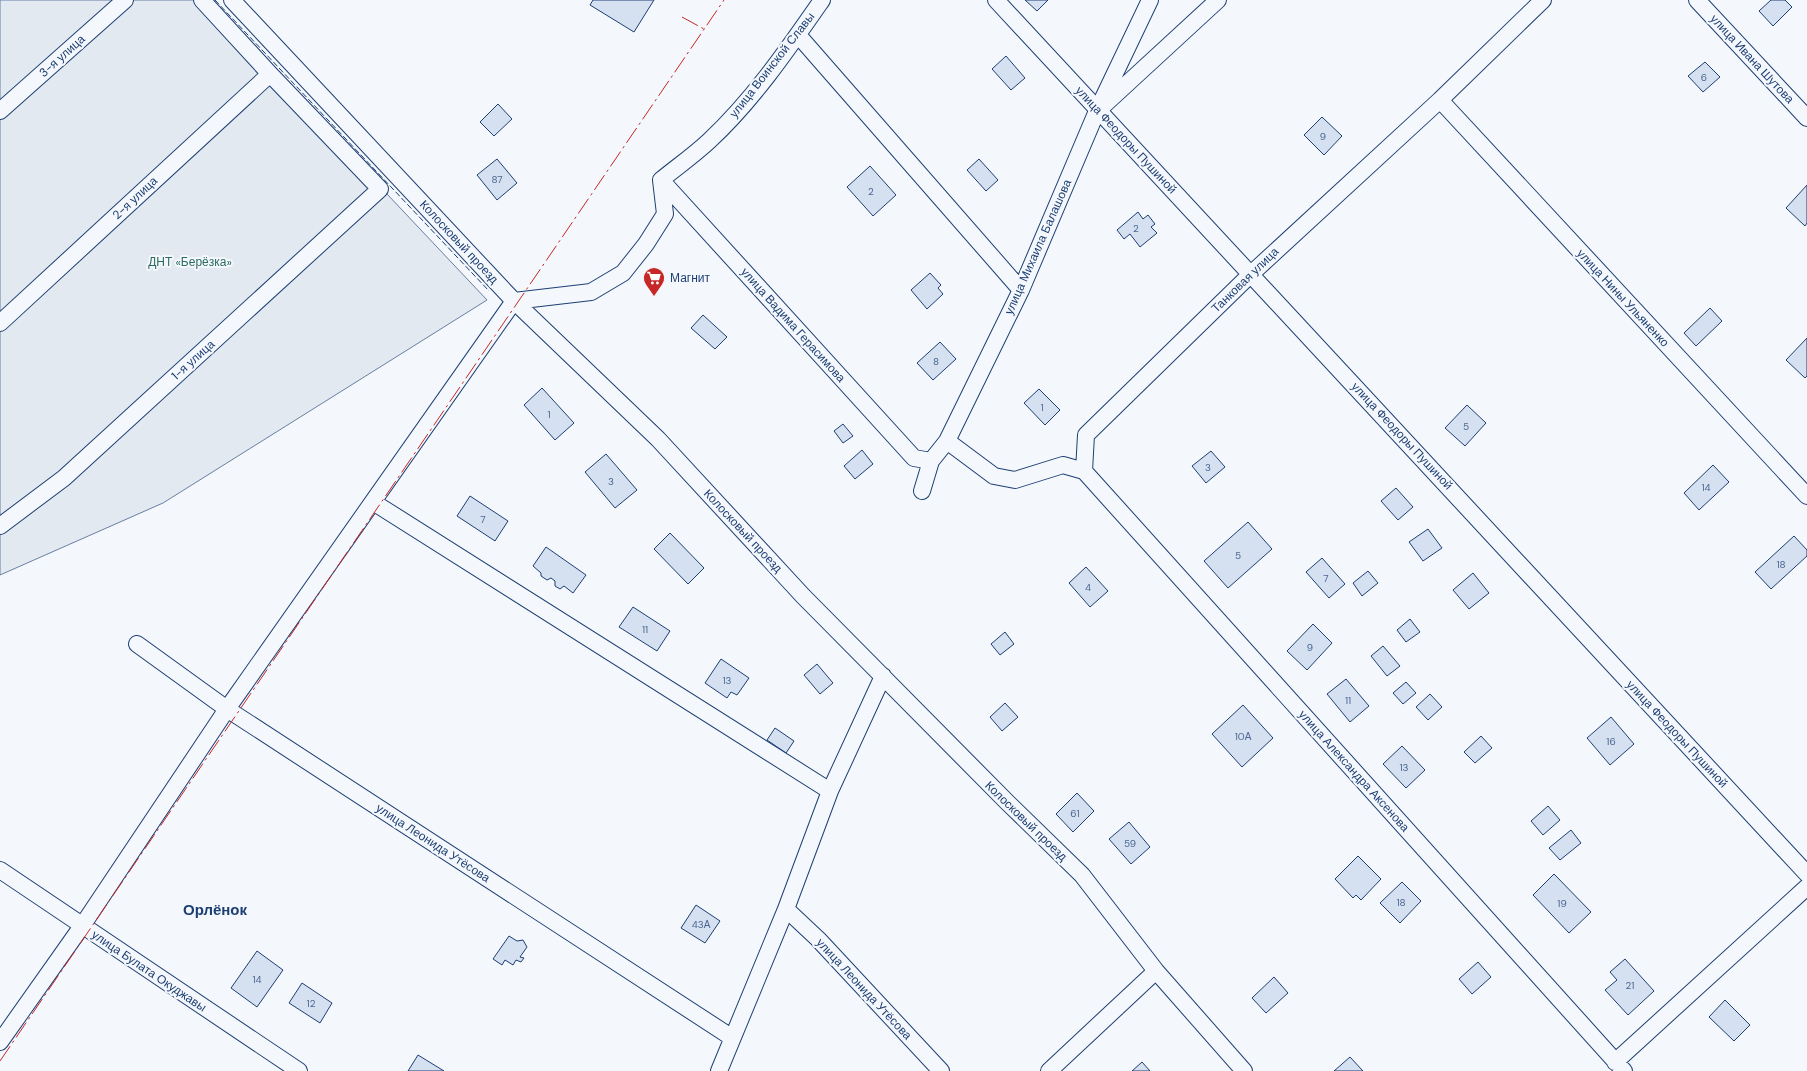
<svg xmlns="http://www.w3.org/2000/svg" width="1807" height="1071" viewBox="0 0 1807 1071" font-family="'DM Sans',sans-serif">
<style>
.green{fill:#e3e9f0;stroke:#687fa3}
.building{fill:#d5e0f0;stroke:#1d3f73}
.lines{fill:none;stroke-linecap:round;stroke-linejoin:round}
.minor-casing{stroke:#1d3f73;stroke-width:18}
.minor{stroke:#f4f7fb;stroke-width:16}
.fence{stroke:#1d3f73;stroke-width:1;stroke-dasharray:6 2.5;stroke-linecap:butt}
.power{stroke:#c62828;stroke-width:1;stroke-dasharray:18 4 2.5 4;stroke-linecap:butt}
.labels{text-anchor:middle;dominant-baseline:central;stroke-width:4;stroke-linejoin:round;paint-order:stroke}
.number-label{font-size:10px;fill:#4b6792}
.street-label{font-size:12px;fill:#1d3f73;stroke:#f4f7fb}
.park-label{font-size:12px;fill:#2c6c60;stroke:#f4f7fb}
.poi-label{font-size:12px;fill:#1d3f73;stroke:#f4f7fb;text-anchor:start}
.quarter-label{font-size:15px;font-weight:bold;fill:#1d3f73;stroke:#f4f7fb}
</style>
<rect width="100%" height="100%" fill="#f4f7fb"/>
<!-- green -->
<path class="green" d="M 0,0 L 204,0 L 487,300 L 163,503 L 0,575 Z"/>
<!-- building -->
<path class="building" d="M 593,0 L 654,0 L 634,32 L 590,5 Z
M 1025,0 L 1048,0 L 1037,11 Z
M 1771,0 L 1785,0 L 1792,7 L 1773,26 L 1759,11 Z
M 1006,56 L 1025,78 L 1011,90 L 992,69 Z
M 1705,62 L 1720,77 L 1703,92 L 1688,76 Z
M 498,104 L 512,119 L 494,136 L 480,122 Z
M 1322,117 L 1342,136 L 1324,155 L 1304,135 Z
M 497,159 L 517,183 L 497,200 L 477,175 Z
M 979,159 L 998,180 L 986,191 L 967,170 Z
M 870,166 L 896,195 L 873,216 L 847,187 Z
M 1807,185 L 1807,223 L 1805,226 L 1786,208 Z
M 1138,212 L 1143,219 L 1148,215 L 1155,224 L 1151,227 L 1157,233 L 1140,247 L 1130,234 L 1124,239 L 1117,230 Z
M 930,273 L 941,285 L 938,288 L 943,294 L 927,309 L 911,290 Z
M 1710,308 L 1722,321 L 1696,346 L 1684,333 Z
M 703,315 L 727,337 L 715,349 L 691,328 Z
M 1807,338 L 1807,376 L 1805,378 L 1786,360 Z
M 940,342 L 956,359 L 933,380 L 917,363 Z
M 542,388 L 574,423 L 555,440 L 524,405 Z
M 1039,389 L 1060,410 L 1045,425 L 1024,403 Z
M 1467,405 L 1486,423 L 1465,446 L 1445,428 Z
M 843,424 L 853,436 L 843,443 L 834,431 Z
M 862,450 L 873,464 L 855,479 L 844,466 Z
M 1211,451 L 1225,467 L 1206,483 L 1192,466 Z
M 606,454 L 637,490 L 615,508 L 585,472 Z
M 1713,465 L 1729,482 L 1699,510 L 1684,493 Z
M 1396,488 L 1413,507 L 1398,520 L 1381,501 Z
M 470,496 L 508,521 L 495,541 L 457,516 Z
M 1248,522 L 1272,549 L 1228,588 L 1204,561 Z
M 1428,529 L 1442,548 L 1423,561 L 1409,542 Z
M 670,533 L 704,568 L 688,584 L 654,549 Z
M 1794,536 L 1807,550 L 1807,556 L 1771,589 L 1755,572 Z
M 546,547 L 586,575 L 573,593 L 564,586 L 560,589 L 555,586 L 555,581 L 551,578 L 547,580 L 541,576 L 541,573 L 533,566 Z
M 1322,558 L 1345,584 L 1329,598 L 1306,572 Z
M 1086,567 L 1108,591 L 1090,607 L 1069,583 Z
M 1368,571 L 1378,583 L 1362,596 L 1353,583 Z
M 1473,573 L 1489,593 L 1469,609 L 1453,590 Z
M 633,607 L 670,631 L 657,651 L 619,627 Z
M 1410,619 L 1420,632 L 1406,642 L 1397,630 Z
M 1313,624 L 1332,643 L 1307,670 L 1287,651 Z
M 1005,632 L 1014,644 L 1000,655 L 991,644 Z
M 1383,646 L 1400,666 L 1387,676 L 1371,656 Z
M 721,659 L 749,678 L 737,695 L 731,692 L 727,698 L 705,683 Z
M 817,664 L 833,683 L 820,694 L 804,675 Z
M 1346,679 L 1369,706 L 1350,722 L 1327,694 Z
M 1406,682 L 1416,693 L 1403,704 L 1393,693 Z
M 1430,694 L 1442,707 L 1428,720 L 1416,707 Z
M 1005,703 L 1018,717 L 1002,731 L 990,717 Z
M 1243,705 L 1273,738 L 1242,767 L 1212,734 Z
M 1611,717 L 1634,744 L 1610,765 L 1587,738 Z
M 775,728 L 794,741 L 786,753 L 767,740 Z
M 1481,736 L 1492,748 L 1475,763 L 1464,752 Z
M 1402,746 L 1425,770 L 1406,788 L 1383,764 Z
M 1077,793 L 1094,811 L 1073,832 L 1056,814 Z
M 1548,806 L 1560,820 L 1543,835 L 1531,821 Z
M 1129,822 L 1150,847 L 1131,864 L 1109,839 Z
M 1571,830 L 1581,843 L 1560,860 L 1549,848 Z
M 1358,856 L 1381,879 L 1361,900 L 1356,895 L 1353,898 L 1335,879 Z
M 1554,874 L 1591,912 L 1569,933 L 1533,895 Z
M 1402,882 L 1421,901 L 1400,923 L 1380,903 Z
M 696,905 L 720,921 L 705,943 L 681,928 Z
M 509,936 L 517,941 L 523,940 L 527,947 L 520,957 L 524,958 L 521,962 L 516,960 L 513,965 L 505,960 L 502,965 L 493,959 Z
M 257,951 L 283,970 L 257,1007 L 231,988 Z
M 1625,959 L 1654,991 L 1628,1015 L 1605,990 L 1617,980 L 1610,972 Z
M 1478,962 L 1491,977 L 1472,994 L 1459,979 Z
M 1274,977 L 1288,993 L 1266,1013 L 1252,998 Z
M 302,983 L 332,1003 L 320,1023 L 289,1003 Z
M 1725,1000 L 1750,1025 L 1734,1041 L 1709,1017 Z
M 418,1055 L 444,1071 L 408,1071 Z
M 1350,1057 L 1363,1071 L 1334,1071 Z
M 1142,1062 L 1150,1071 L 1132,1071 Z"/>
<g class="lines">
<!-- minor casing -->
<g class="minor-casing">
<path id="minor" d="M 232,0 L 514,301 L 658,439 L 803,596 L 1007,802 L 1082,875 L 1156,971 L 1244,1071
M 996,0 L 1807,874
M 1697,0 L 1807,118
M 798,35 L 1021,290
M 1440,100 L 1807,496
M 1104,105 L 1218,0
M 0,111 L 125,0
M 661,180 L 914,458 L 931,461
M 661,180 C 677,167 694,155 709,141 C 753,100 788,49 822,0
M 514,301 L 591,292 L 623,273 L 646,244 L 665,214 L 661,180
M 0,323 L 270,74
M 947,441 L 994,476 L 1015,480 L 1063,465 L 1084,471 L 1086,435 L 1251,274 L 1440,100 L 1543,0
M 1084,471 L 1624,1071
M 922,491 L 931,461 L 947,441 L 1021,290 L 1097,111 L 1150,0
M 373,502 L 830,791
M 0,526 L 64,478 L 380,189 L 270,74 L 202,0
M 137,644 L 227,709 L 731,1037
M 0,870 L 299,1071
M 786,909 L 818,939 L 941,1071
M 0,1042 L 82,926 L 227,709 L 514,301
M 1615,1062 L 1807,887
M 719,1071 L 786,909 L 830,791 L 883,676
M 1049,1071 L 1156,971"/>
</g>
<!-- minor -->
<use href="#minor" class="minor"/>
<!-- fence -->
<path class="fence" d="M 215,0 L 489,291"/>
<!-- power -->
<path class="power" d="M 682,17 L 704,29
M 0,1061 L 724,0"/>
</g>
<!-- icons -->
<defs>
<g id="supermarket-pin" transform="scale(1.125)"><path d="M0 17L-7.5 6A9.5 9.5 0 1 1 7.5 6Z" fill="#c62828" stroke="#f4f7fb"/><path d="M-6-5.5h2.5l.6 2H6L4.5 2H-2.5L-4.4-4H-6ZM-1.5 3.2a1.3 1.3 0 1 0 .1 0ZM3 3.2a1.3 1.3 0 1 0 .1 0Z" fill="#fff"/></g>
</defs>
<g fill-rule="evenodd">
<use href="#supermarket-pin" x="654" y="278"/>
</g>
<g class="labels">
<!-- number labels -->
<g class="number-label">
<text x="1704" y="77">6</text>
<text x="1323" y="136">9</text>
<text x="497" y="179">87</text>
<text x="871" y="191">2</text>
<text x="1136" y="228">2</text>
<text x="936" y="361">8</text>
<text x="1042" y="407">1</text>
<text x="549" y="414">1</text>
<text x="1466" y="426">5</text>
<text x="1208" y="467">3</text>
<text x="611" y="481">3</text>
<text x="1706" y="487">14</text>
<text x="483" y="519">7</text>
<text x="1238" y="555">5</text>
<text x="1781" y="564">18</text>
<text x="1326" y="578">7</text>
<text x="1088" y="587">4</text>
<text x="645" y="629">11</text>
<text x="1310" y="647">9</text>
<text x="727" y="680">13</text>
<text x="1348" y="700">11</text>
<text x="1243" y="736">10А</text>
<text x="1611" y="741">16</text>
<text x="1404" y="767">13</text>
<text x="1075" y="813">61</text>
<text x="1130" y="843">59</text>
<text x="1401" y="902">18</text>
<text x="1562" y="903">19</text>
<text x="701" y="924">43А</text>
<text x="257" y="979">14</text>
<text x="1630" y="985">21</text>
<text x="311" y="1003">12</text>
</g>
<!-- street labels -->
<g class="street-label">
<text transform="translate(62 56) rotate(-42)">3-я улица</text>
<text transform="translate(1752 59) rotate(47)">улица Ивана Шутова</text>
<text transform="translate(772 65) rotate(-52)">улица Воинской Славы</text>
<text transform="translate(1126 140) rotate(47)">улица Феодоры Пушиной</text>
<text transform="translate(135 198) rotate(-43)">2-я улица</text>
<text transform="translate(459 242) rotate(47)">Колосковый проезд</text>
<text transform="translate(1038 247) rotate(-66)">улица Михаила Балашова</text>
<text transform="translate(1245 280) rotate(-44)">Танковая улица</text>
<text transform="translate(1623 298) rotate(47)">улица Нины Ульяненко</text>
<text transform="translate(793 325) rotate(48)">улица Вадима Герасимова</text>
<text transform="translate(193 360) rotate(-42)">1-я улица</text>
<text transform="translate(1402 436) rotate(47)">улица Феодоры Пушиной</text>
<text transform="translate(743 531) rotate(47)">Колосковый проезд</text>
<text transform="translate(1677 734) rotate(47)">улица Феодоры Пушиной</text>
<text transform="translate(1354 771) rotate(48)">улица Александра Аксенова</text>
<text transform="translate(1026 821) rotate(44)">Колосковый проезд</text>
<text transform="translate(433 843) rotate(33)">улица Леонида Утёсова</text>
<text transform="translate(149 971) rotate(34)">улица Булата Окуджавы</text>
<text transform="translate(864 989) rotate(47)">улица Леонида Утёсова</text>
</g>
<!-- park labels -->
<g class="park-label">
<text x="190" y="262">ДНТ «Берёзка»</text>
</g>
<!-- poi labels -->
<g class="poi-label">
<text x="670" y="278">Магнит</text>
</g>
<!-- quarter labels -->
<g class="quarter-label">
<text x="215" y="910">Орлёнок</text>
</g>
</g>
</svg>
